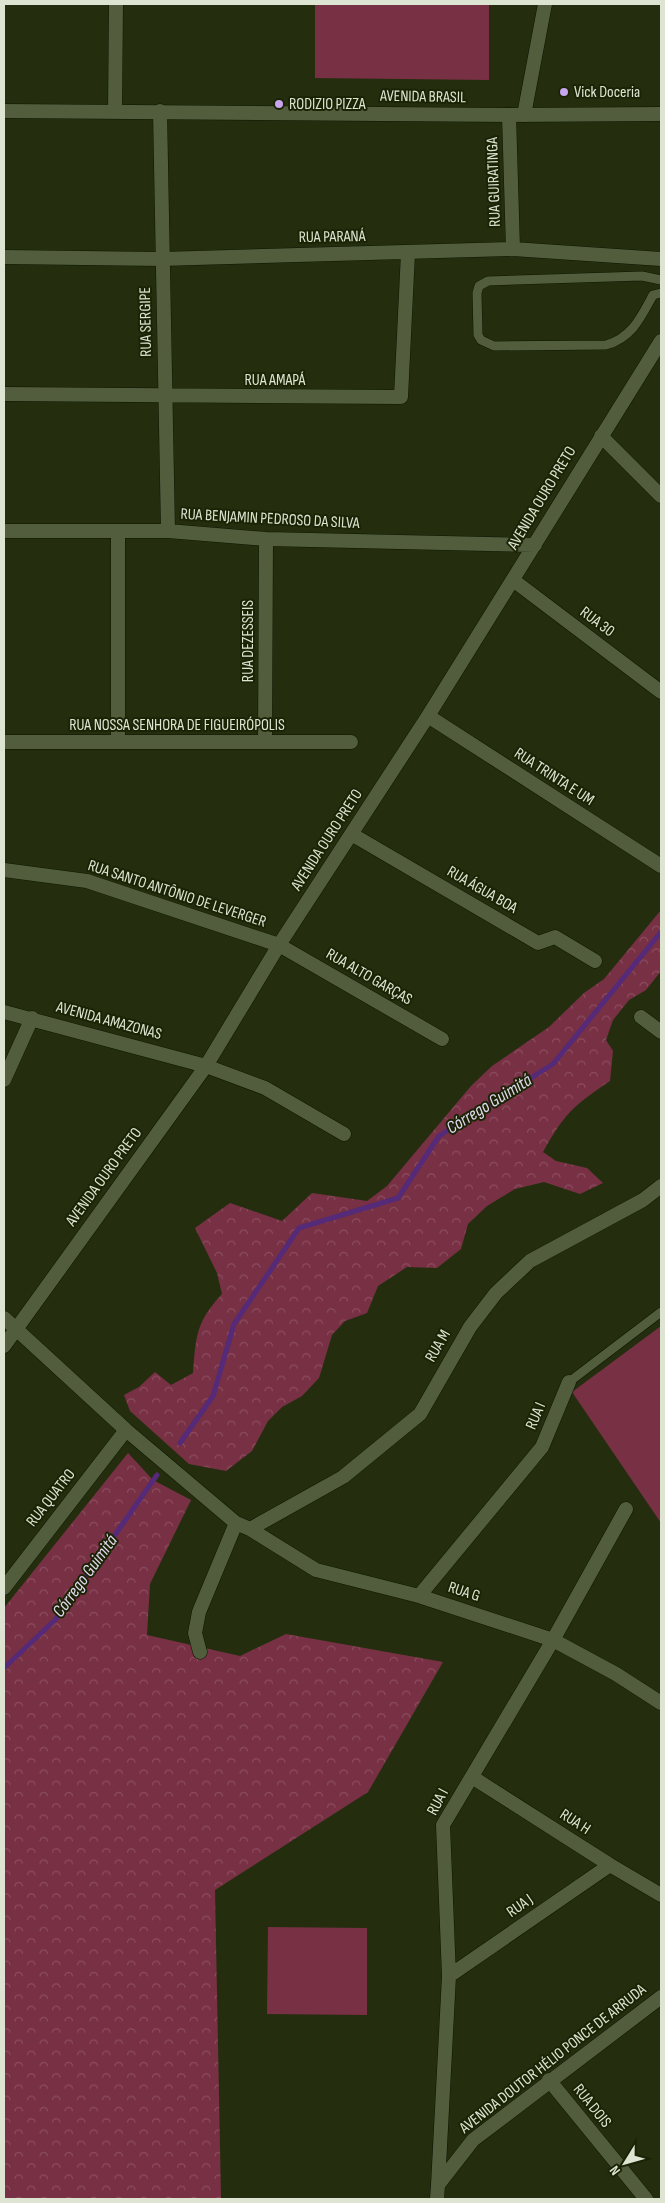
<svg xmlns="http://www.w3.org/2000/svg" width="665" height="2203" viewBox="0 0 665 2203" font-family="'Sofia Sans Condensed',sans-serif">
<style>
.grass{fill:#783044}
.forest{fill:url(#forest-crowns)}
.lines{fill:none;stroke-linecap:round;stroke-linejoin:round}
.stream{stroke:#542a79;stroke-width:5}
.service-casing{stroke:#0d1600;stroke-width:10}
.minor-casing{stroke:#0d1600;stroke-width:15}
.tertiary-casing{stroke:#0d1600;stroke-width:15}
.secondary-casing{stroke:#0d1600;stroke-width:15}
.service{stroke:#515d3d;stroke-width:9}
.minor{stroke:#515d3d;stroke-width:14}
.tertiary{stroke:#515d3d;stroke-width:14}
.secondary{stroke:#515d3d;stroke-width:14}
.poi-dot{fill:#c8a6ef;stroke:#1a2405;stroke-width:2}
.labels{text-anchor:middle;dominant-baseline:central;stroke-width:4;stroke-linejoin:round;paint-order:stroke}
.poi-label{font-size:16px;fill:#dde5d2;stroke:#1a2405;text-anchor:start}
.street-label{font-size:16px;fill:#dde5d2;stroke:#1a2405}
.water-label{font-size:18px;font-style:italic;fill:#e2d8ef;stroke:#1a2405}
</style>
<defs>
<pattern id="forest-crowns" width="20" height="18" patternUnits="userSpaceOnUse" patternTransform="scale(1.25)"><rect width="20" height="18" fill="#783044"/><path d="M2 6a3 3 0 1 1 6 0M12 15a3 3 0 1 1 6 0" fill="none" stroke="#8b4e5e"/></pattern>
</defs>
<rect width="100%" height="100%" fill="#242e0f"/>
<!-- grass -->
<path class="grass" d="M 315,4 L 489,4 L 489,80 L 315,78 Z
M 661,1326 L 661,1523 L 572,1392 Z
M 268,1927 L 367,1928 L 367,2015 L 267,2014 Z"/>
<!-- forest -->
<path class="forest" d="M 661,910 L 661,971 L 646,990 L 629,1000 L 613,1020 L 606,1040 L 613,1051 L 610,1081 C 574,1105 564,1114 543,1152 L 556,1161 L 587,1168 L 603,1183 L 580,1194 L 544,1182 L 515,1189 L 487,1206 L 468,1224 L 461,1249 L 437,1268 L 407,1267 L 378,1286 L 367,1313 L 345,1321 L 332,1335 L 319,1378 L 302,1396 L 282,1407 L 268,1421 L 252,1451 L 226,1471 L 189,1464 L 130,1411 L 124,1395 L 139,1387 L 155,1372 L 171,1385 L 193,1373 C 196,1336 196,1322 222,1294 L 217,1273 L 195,1228 L 230,1203 L 282,1221 L 312,1193 L 367,1201 L 387,1186 L 471,1086 L 492,1066 L 549,1027 L 584,993 L 604,979 Z
M 128,1453 L 153,1480 L 191,1500 L 150,1584 L 147,1635 L 240,1656 L 286,1634 L 443,1662 L 368,1792 L 215,1890 L 221,2199 L 4,2199 L 4,1608 Z"/>
<g class="lines">
<!-- stream -->
<path class="stream" d="M 180,1443 L 213,1396 L 234,1324 L 299,1228 L 398,1198 L 439,1136 L 553,1064 L 661,932
M 4,1668 L 55,1620 L 157,1475"/>
<!-- service casing -->
<g class="service-casing">
<path id="service" d="M 661,280 L 642,276 L 488,281 L 479,286 L 477,293 L 478,335 L 481,340 L 494,346 L 606,345 C 632,338 641,317 653,295 L 661,293
M 569,1382 L 661,1312"/>
</g>
<!-- minor casing -->
<g class="minor-casing">
<path id="minor" d="M 115,111 L 116,4
M 160,111 L 168,531
M 509,115 L 513,249
M 524,115 L 545,4
M 4,257 L 161,259 L 513,249 L 661,259
M 4,394 L 401,397 L 408,253
M 601,436 L 661,496
M 4,531 L 168,531 L 266,539 L 535,545
M 118,531 L 118,742
M 513,580 L 661,692
M 428,716 L 661,866
M 4,742 L 351,742
M 265,742 L 266,539
M 353,835 L 538,943 L 555,937 L 595,961
M 4,870 L 87,881 L 279,945 L 442,1039
M 4,1012 L 206,1066 L 265,1088 L 344,1134
M 641,1017 L 661,1032
M 4,1080 L 32,1018
M 4,1318 L 126,1430 L 236,1523 L 250,1529 L 316,1570 L 419,1596 L 553,1640 L 616,1674 L 661,1703
M 4,1346 L 206,1066 L 279,945 L 428,716 L 661,341
M 250,1529 L 343,1477 L 420,1414 L 470,1327 L 496,1293 L 530,1261 L 643,1200 L 661,1186
M 4,1588 L 126,1430
M 419,1596 L 542,1447 L 569,1382
M 200,1652 L 195,1633 L 199,1612 L 236,1523
M 472,1777 L 610,1865 L 661,1895
M 449,1976 L 610,1865
M 549,2080 L 646,2199
M 438,2185 L 449,1976 L 443,1825 L 553,1640 L 626,1509"/>
</g>
<!-- tertiary casing -->
<g class="tertiary-casing">
<path id="tertiary" d="M 437,2199 L 438,2185 L 473,2140 L 661,1997"/>
</g>
<!-- secondary casing -->
<g class="secondary-casing">
<path id="secondary" d="M 4,111 L 509,115 L 661,114"/>
</g>
<!-- service -->
<use href="#service" class="service"/>
<!-- minor -->
<use href="#minor" class="minor"/>
<!-- tertiary -->
<use href="#tertiary" class="tertiary"/>
<!-- secondary -->
<use href="#secondary" class="secondary"/>
</g>
<!-- markers -->
<g class="poi-dot">
<circle cx="564" cy="92" r="5"/>
<circle cx="279" cy="104" r="5"/>
</g>
<g class="labels">
<!-- poi labels -->
<g class="poi-label">
<text x="574" y="92">Vick Doceria</text>
<text x="289" y="104">RODIZIO PIZZA</text>
</g>
<!-- street labels -->
<g class="street-label">
<text transform="translate(423 97) rotate(1)">AVENIDA BRASIL</text>
<text transform="translate(494 182) rotate(-92)">RUA GUIRATINGA</text>
<text transform="translate(332 237) rotate(-1)">RUA PARANÁ</text>
<text transform="translate(146 322) rotate(-91)">RUA SERGIPE</text>
<text x="275" y="380">RUA AMAPÁ</text>
<text transform="translate(542 498) rotate(-59)">AVENIDA OURO PRETO</text>
<text transform="translate(270 519) rotate(3)">RUA BENJAMIN PEDROSO DA SILVA</text>
<text transform="translate(597 622) rotate(37)">RUA 30</text>
<text transform="translate(248 641) rotate(-90)">RUA DEZESSEIS</text>
<text x="177" y="725">RUA NOSSA SENHORA DE FIGUEIRÓPOLIS</text>
<text transform="translate(554 777) rotate(33)">RUA TRINTA E UM</text>
<text transform="translate(327 840) rotate(-57)">AVENIDA OURO PRETO</text>
<text transform="translate(482 890) rotate(30)">RUA ÁGUA BOA</text>
<text transform="translate(177 894) rotate(18)">RUA SANTO ANTÔNIO DE LEVERGER</text>
<text transform="translate(369 977) rotate(30)">RUA ALTO GARÇAS</text>
<text transform="translate(109 1021) rotate(15)">AVENIDA AMAZONAS</text>
<text transform="translate(104 1177) rotate(-54)">AVENIDA OURO PRETO</text>
<text transform="translate(438 1346) rotate(-60)">RUA M</text>
<text transform="translate(536 1416) rotate(-67)">RUA I</text>
<text transform="translate(51 1498) rotate(-52)">RUA QUATRO</text>
<text transform="translate(464 1592) rotate(18)">RUA G</text>
<text transform="translate(438 1802) rotate(-62)">RUA I</text>
<text transform="translate(575 1822) rotate(33)">RUA H</text>
<text transform="translate(520 1906) rotate(-35)">RUA J</text>
<text transform="translate(553 2059) rotate(-38)">AVENIDA DOUTOR HÉLIO PONCE DE ARRUDA</text>
<text transform="translate(592 2106) rotate(51)">RUA DOIS</text>
</g>
<!-- water labels -->
<g class="water-label">
<text transform="translate(489 1104) rotate(-32)">Córrego Guimitá</text>
<text transform="translate(85 1576) rotate(-54)">Córrego Guimitá</text>
</g>
</g>
<!-- border -->
<rect width="665" height="2203" fill="none" stroke="#dde5d2" stroke-width="10"/>
<!-- north arrow -->
<g transform="translate(625 2163) rotate(233)" stroke="#1a2405" stroke-width="4" paint-order="stroke">
<path d="M0-4L9 19L0 12L-9 19Z" fill="#dde5d2"/>
<text y="-8" font-size="14" font-weight="bold" text-anchor="middle" fill="#dde5d2">N</text>
</g>
</svg>
